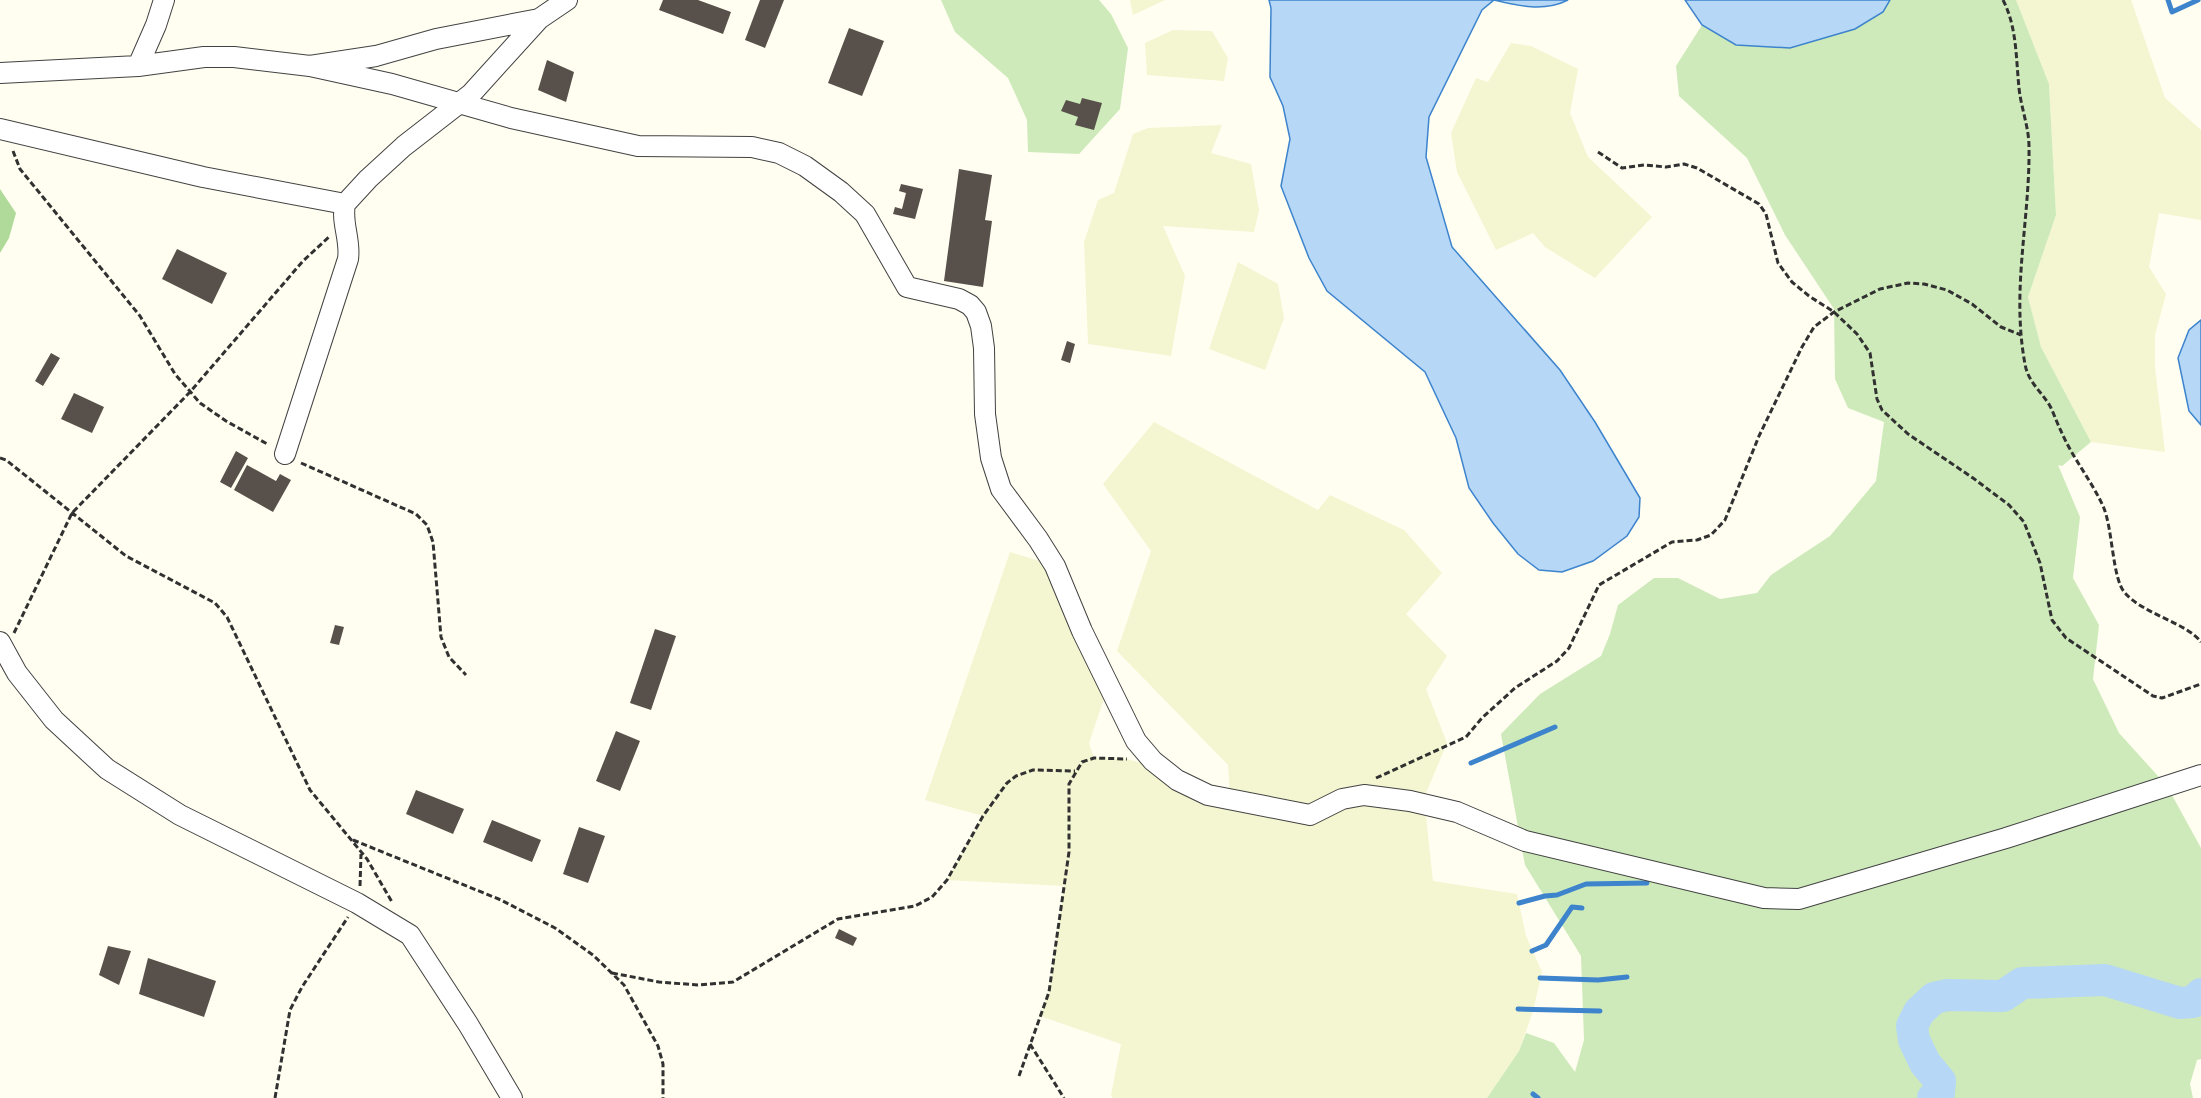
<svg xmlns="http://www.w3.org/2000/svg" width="2201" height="1098" viewBox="0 0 2201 1098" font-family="'Zilla Slab',serif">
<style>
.farmland{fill:#f4f5d1}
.green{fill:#ceeaba}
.forest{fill:#b0da99}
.water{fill:#b6d7f6;stroke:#3d84cd;stroke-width:1.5}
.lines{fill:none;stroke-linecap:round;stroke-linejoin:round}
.stream{stroke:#3d84cd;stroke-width:5}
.river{stroke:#b6d7f6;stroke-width:32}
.building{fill:#58514b}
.minor-casing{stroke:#424242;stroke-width:22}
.path{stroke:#313131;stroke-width:3;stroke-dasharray:6 3;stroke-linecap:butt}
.minor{stroke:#fff;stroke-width:20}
</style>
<rect width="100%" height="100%" fill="#fffef1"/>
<!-- farmland -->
<path class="farmland" d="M 1130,0 L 1165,0 L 1133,15 Z
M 2016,0 L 2131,0 L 2165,98 L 2201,130 L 2201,220 L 2159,213 L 2149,267 L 2166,294 L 2155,335 L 2155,367 L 2165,452 L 2091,442 L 2041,347 L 2028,297 L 2056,215 L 2049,84 Z
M 1173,30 L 1212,31 L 1228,58 L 1224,81 L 1147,75 L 1145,43 Z
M 1511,43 L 1531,46 L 1578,69 L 1570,113 L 1588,157 L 1652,217 L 1595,278 L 1545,247 L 1533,233 L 1496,250 L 1457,172 L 1451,133 L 1476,78 L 1488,82 Z
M 1222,125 L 1211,153 L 1251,164 L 1259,210 L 1254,232 L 1163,226 L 1185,276 L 1171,356 L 1088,344 L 1084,242 L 1098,200 L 1114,193 L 1133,134 L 1148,128 Z
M 1238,262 L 1278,284 L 1284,318 L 1265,370 L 1209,349 Z
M 1154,422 L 1318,510 L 1330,495 L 1404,530 L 1442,573 L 1406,614 L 1447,656 L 1426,689 L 1447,743 L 1424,798 L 1433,881 L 1517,894 L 1526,936 L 1542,972 L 1533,1011 L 1519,1051 L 1487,1098 L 1113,1098 L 1111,1095 L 1121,1044 L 1040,1016 L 1049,992 L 1064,886 L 947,880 L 983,816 L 925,800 L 1010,552 L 1055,566 L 1109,684 L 1089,743 L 1094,758 L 1127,759 L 1163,769 L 1230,799 L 1228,765 L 1117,651 L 1151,551 L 1103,484 Z"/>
<!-- green -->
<path class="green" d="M 941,0 L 1099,0 L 1111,14 L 1128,48 L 1120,109 L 1079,154 L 1028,152 L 1027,120 L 1008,78 L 955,32 Z
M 1890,0 L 2016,0 L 2049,84 L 2056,215 L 2028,297 L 2041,347 L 2091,442 L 2062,466 L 2058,465 L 2080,517 L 2073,578 L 2099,625 L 2093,679 L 2119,733 L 2167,786 L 2201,848 L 2201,1059 L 2197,1060 L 2190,1084 L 2193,1098 L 1487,1098 L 1519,1051 L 1526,1033 L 1554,1043 L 1575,1072 L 1584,1040 L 1581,956 L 1525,865 L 1501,734 L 1540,694 L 1601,656 L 1610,634 L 1618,605 L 1654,578 L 1678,578 L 1720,599 L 1757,593 L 1771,575 L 1830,536 L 1876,481 L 1884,422 L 1848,408 L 1835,379 L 1834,309 L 1785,235 L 1747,158 L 1679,96 L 1676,66 L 1702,25 L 1736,45 L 1883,12 Z"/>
<!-- forest -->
<path class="forest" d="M 0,189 L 16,213 L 9,238 L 0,253 Z"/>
<!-- water -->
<path class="water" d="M 1269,0 L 1494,0 L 1482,10 L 1429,117 L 1426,157 L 1452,247 L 1560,370 L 1595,422 L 1640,498 L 1639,517 L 1627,536 L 1593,561 L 1562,572 L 1539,570 L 1518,554 L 1493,523 L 1469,488 L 1456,438 L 1425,372 L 1327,291 L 1309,258 L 1281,186 L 1290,139 L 1283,106 L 1270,77 L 1271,8 Z
M 1494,0 L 1568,0 C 1544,12 1519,6 1494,0 Z
M 1685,0 L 1890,0 L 1883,12 L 1855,29 L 1790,48 L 1736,45 L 1702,25 Z
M 2201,320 L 2201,425 L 2189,411 L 2178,358 L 2189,330 Z"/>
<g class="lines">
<!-- stream -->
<path class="stream" d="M 2168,0 L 2172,12 L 2198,0
M 1471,763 L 1555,727
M 1519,903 L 1545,896 L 1557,895 L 1586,884 L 1647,883
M 1532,951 L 1546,945 L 1572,907 L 1582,908
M 1540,978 L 1598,980 L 1627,977
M 1518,1009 L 1600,1011
M 1533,1094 L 1538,1098"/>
<!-- river -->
<path class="river" d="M 1933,1098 L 1939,1093 L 1940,1081 L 1925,1063 L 1914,1040 L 1912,1026 L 1919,1012 L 1934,998 L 1948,995 L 2003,996 L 2022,983 L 2105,980 L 2180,1003 L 2193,1002 L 2201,994"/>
</g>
<!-- building -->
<path class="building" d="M 663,0 L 698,0 L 731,12 L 723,34 L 659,10 Z
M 760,0 L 784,0 L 765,48 L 745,40 Z
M 849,28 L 884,41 L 862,96 L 828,83 Z
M 547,60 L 574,72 L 566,102 L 538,90 Z
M 1082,98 L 1102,103 L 1094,130 L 1075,125 L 1078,117 L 1061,111 L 1066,100 L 1080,104 Z
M 959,169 L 992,175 L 985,220 L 992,221 L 983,287 L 944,281 Z
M 901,184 L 923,189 L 915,219 L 893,214 L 895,207 L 902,209 L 906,193 L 899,191 Z
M 177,249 L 227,273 L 212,304 L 162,279 Z
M 1067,341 L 1075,344 L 1070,363 L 1061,360 Z
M 51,353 L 60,358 L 43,386 L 35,381 Z
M 74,393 L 104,407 L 92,433 L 61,419 Z
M 236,451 L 248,458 L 231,488 L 220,482 Z
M 247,465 L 276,481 L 280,474 L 291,480 L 273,512 L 234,490 Z
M 335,625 L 344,627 L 339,645 L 330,643 Z
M 655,629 L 676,636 L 651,710 L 630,703 Z
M 616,731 L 640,741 L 620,791 L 596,781 Z
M 416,790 L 464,809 L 453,834 L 406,814 Z
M 492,820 L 541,840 L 532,862 L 483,842 Z
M 579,827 L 605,836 L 588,883 L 563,874 Z
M 839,929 L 857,938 L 853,946 L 835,938 Z
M 108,946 L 131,951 L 119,985 L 99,975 Z
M 148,958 L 216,981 L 204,1017 L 139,994 Z"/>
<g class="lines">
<!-- minor casing -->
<g class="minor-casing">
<path id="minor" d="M 138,66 L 156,25 L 164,0
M 310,66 L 392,84 L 511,118 L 638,146 L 752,147 L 779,153 L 805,166 L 841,192 L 865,214 L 907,287 L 959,299 L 970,305 L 976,312 L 981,326 L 984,348 L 985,414 L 991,458 L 1001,489 L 1038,539 L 1055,566 L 1082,631 L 1136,741 L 1153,761 L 1177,780 L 1208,795 L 1310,815 L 1342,799 L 1364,795 L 1410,801 L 1457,812 L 1525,841 L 1764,898 L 1799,899 L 2006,838 L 2201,775
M 0,73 L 138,66 L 204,57 L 234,57 L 310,66 L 376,56 L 436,39 L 539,19 L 567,0
M 0,129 L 203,177 L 345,204 L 368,179 L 404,146 L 471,94 L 539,19
M 285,454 L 348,259 C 351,240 341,223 345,204
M 0,642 L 17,673 L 54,720 L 107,769 L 180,815 L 357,903 L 410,935 L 468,1024 L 512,1098"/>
</g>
<!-- path -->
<path class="path" d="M 2003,0 C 2017,27 2016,59 2019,88 C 2021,108 2029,127 2029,147 C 2030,220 2011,290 2025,364 C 2028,382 2041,391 2050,406 C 2054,414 2057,423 2061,431 C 2072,457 2091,480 2103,506 C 2113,528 2112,579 2125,593 C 2143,614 2187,623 2201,642
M 13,151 L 20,169 L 140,316 L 175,374 L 200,403 L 226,421 L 269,445
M 1598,152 L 1622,168 L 1644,165 L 1666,167 L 1684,164 L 1697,168 L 1759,204 L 1766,214 L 1778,263 L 1792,282 L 1809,296 L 1834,312 L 1857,334 L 1870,353 L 1877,399 L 1882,410 L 1908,434 L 1973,478 L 2009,505 L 2024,522 L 2040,563 L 2052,620 L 2066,638 L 2153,696 L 2162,698 L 2201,684
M 0,458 L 6,460 L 126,556 L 215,603 L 227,617 L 310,790 L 367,859 L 392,902
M 301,463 L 416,514 L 427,525 L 433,542 L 441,637 L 449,657 L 466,675
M 14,633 L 72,513 L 190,392 L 303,261 L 330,236
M 1376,778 L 1466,737 L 1482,718 L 1515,688 L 1557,661 L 1569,648 L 1599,585 L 1672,542 L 1697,540 L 1711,535 L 1725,520 L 1759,436 L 1802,347 L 1814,327 L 1834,312 L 1880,289 L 1908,283 L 1924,284 L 1947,290 L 1972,304 L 2001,327 L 2021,335
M 353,840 L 501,900 L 555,928 L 593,955 L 624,985 L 658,1046 L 663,1064 L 663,1098
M 360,886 L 361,854
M 612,973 L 659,982 L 698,985 L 733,982 L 838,919 L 915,906 L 932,897 L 947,880 L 983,816 L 1007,783 L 1016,776 L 1033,770 L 1075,771
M 1030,1044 L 1064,1098
M 1019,1076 L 1049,992 L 1069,852 L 1069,784 L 1082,762 L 1094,758 L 1127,759
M 275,1098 L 290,1010 L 302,987 L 348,917"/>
<!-- minor -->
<use href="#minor" class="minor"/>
</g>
</svg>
